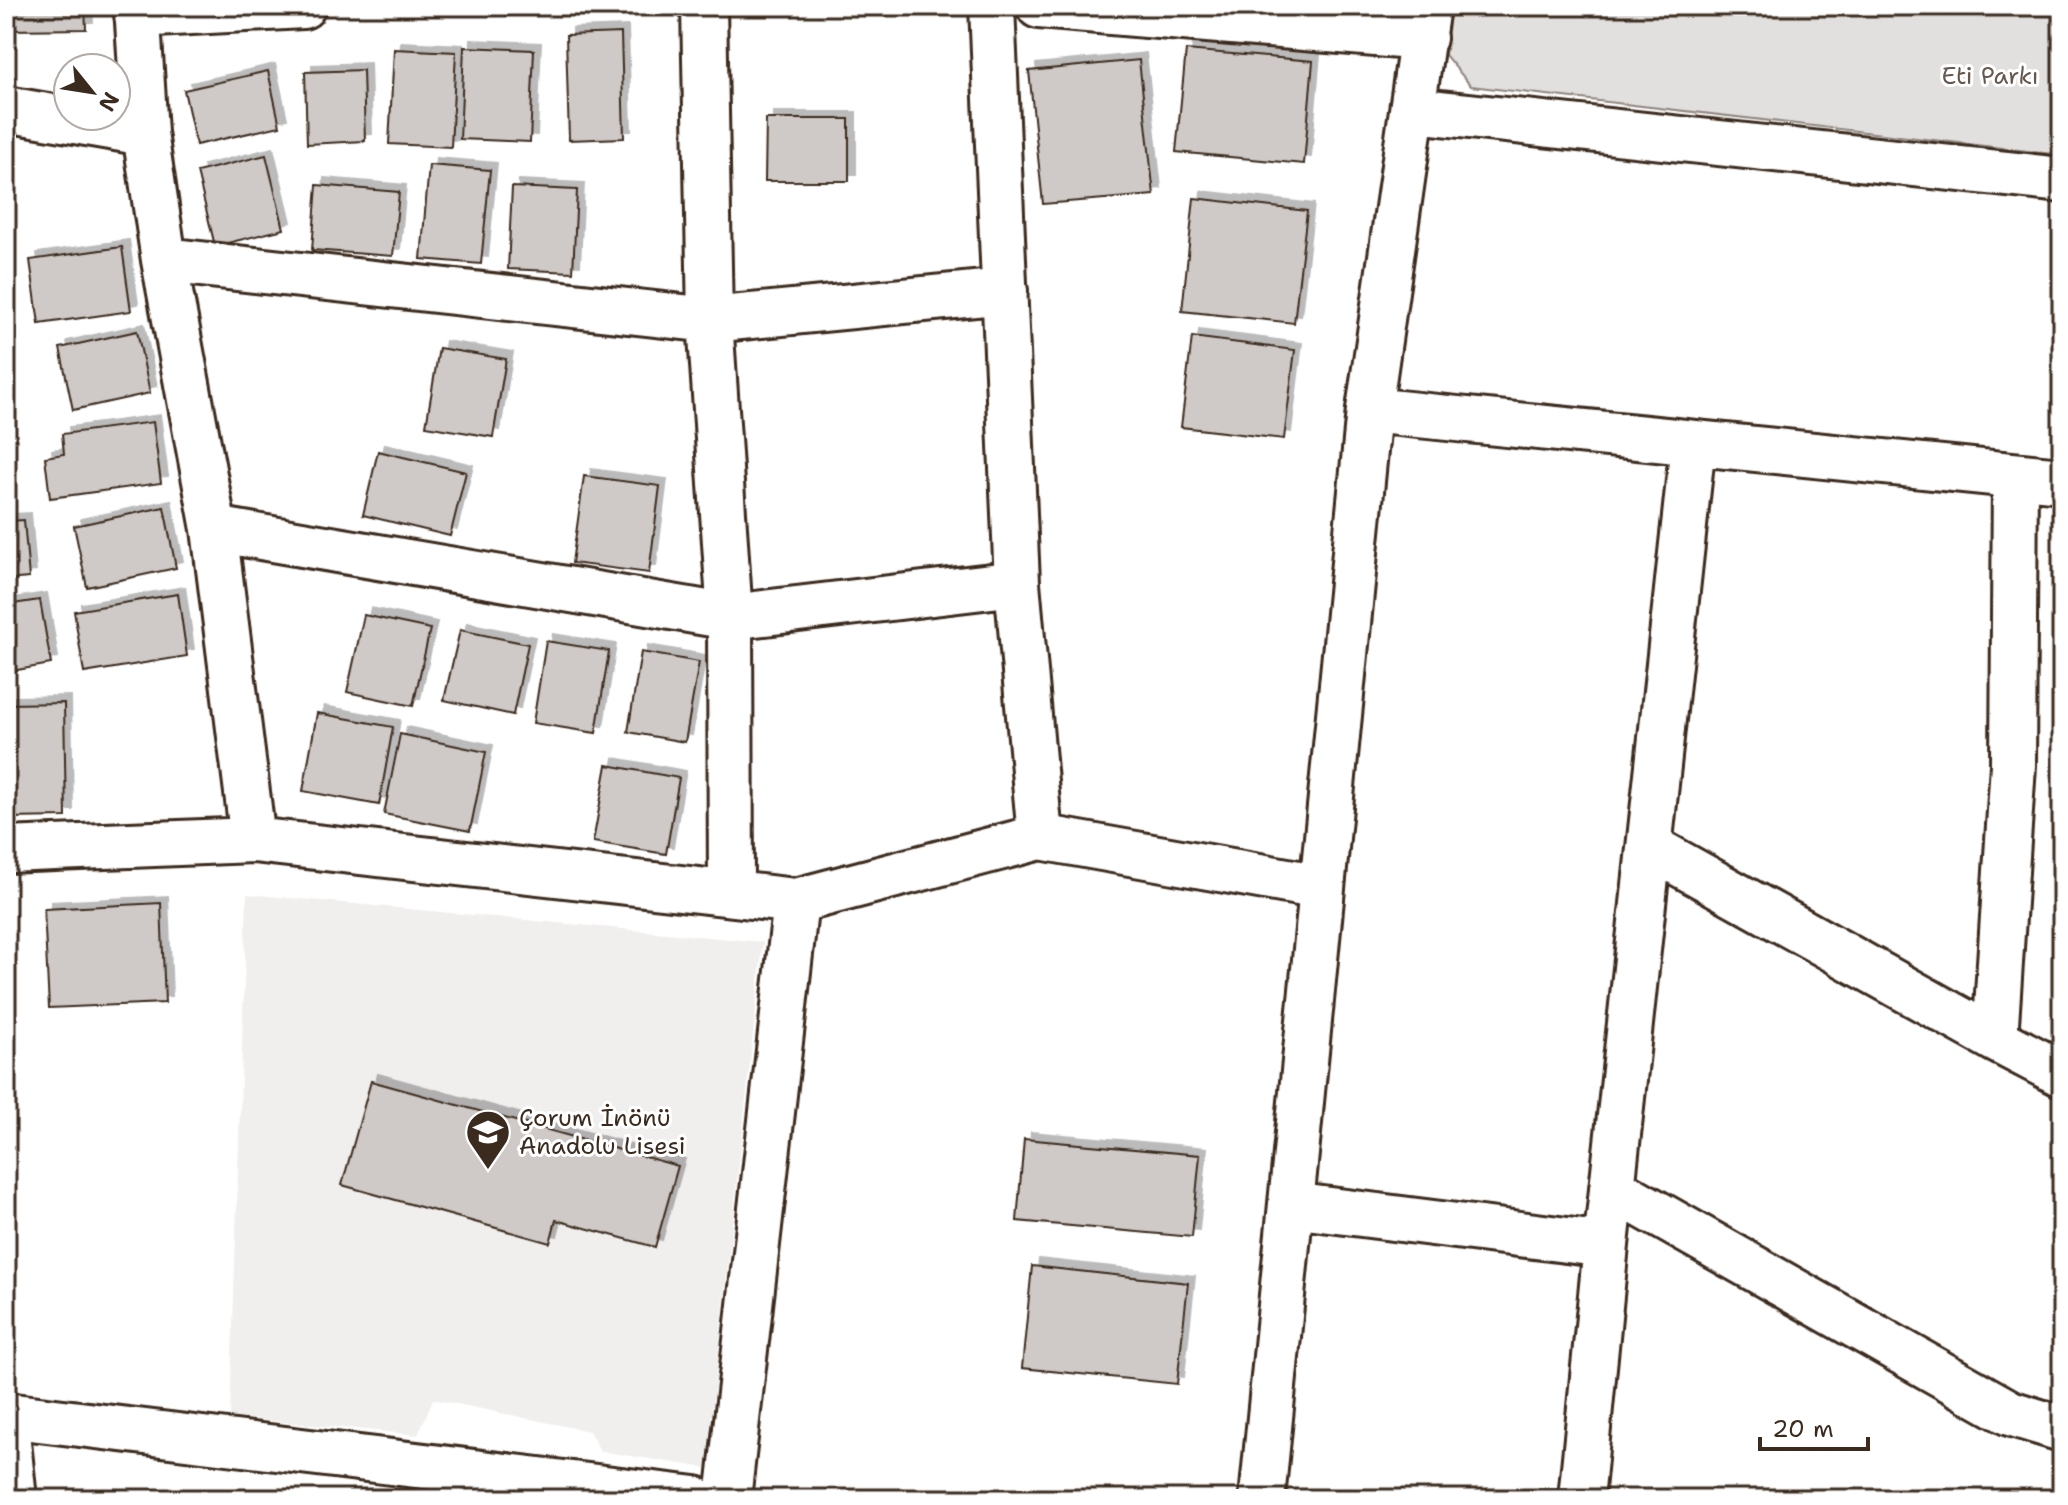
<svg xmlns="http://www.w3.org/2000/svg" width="2068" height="1505" viewBox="0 0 2068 1505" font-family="'Shantell Sans',sans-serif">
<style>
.built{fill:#f1efee}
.green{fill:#e2e0de;stroke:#8e857e;stroke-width:2}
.building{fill:#cfcac7;stroke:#3b2a1e;stroke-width:2;filter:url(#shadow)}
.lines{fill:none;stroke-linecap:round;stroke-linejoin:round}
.minor-casing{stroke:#3b2a1e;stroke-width:50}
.minor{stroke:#fff;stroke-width:44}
.labels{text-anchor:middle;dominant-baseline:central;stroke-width:6;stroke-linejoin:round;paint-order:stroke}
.park-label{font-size:24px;fill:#65584e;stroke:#fff}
.poi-label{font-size:24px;fill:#3b2a1e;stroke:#fff;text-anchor:start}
</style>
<defs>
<filter id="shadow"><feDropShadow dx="7" dy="-7" stdDeviation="0" flood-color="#0004"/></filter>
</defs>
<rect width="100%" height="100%" fill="#fff"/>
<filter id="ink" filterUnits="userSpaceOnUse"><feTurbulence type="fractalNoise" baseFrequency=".0125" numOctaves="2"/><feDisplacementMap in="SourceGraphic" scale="16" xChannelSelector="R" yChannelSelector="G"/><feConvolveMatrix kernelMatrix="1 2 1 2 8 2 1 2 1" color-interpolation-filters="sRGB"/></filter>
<g filter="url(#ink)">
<!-- built -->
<path class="built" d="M 247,894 L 763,942 L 706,1468 L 600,1451 L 589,1431 L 433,1399 L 418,1435 L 230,1417 Z"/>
<!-- green -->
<path class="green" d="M 1451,6 L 2062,6 L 2062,155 L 1471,86 L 1445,55 Z"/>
<!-- building -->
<path class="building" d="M 6,6 L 85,6 L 86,29 L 6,30 Z
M 621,33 L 624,138 L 569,140 L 566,35 Z
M 464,47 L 534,50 L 530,142 L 460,139 Z
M 394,49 L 456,52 L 451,147 L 389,144 Z
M 1186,50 L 1313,61 L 1304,164 L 1176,152 Z
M 1139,60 L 1154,195 L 1043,204 L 1029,71 Z
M 363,70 L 365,141 L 307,144 L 305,72 Z
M 268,71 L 280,126 L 196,145 L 184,90 Z
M 766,119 L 849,119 L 849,181 L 765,181 Z
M 266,155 L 284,229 L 215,246 L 197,172 Z
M 429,165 L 490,170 L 481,264 L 421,259 Z
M 317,185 L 399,192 L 393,256 L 312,250 Z
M 512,187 L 577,190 L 573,272 L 508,269 Z
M 1194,198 L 1307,211 L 1294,323 L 1182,311 Z
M 122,247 L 131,311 L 39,324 L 30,260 Z
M 137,331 L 150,393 L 73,410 L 60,348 Z
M 1192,337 L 1295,350 L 1284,439 L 1181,427 Z
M 439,348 L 506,359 L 493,437 L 426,426 Z
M 153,422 L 161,483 L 50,498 L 45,457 L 64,454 L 62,434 Z
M 378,451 L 466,472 L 450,536 L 363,515 Z
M 584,476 L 660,486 L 649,573 L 572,563 Z
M 164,507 L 176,568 L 87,587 L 74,526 Z
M 24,520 L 29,578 L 6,580 L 6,521 Z
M 178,594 L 187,656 L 84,673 L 74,611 Z
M 40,600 L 51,664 L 6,672 L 6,605 Z
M 364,615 L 430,629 L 413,706 L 347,692 Z
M 460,630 L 528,644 L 513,715 L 444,700 Z
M 546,641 L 609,651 L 596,733 L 533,723 Z
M 641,652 L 699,662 L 685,742 L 628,732 Z
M 64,703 L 66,817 L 6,818 L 6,704 Z
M 317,713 L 393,727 L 379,805 L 303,791 Z
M 400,734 L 486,752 L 470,831 L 384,814 Z
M 607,765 L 679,778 L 666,854 L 593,842 Z
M 161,903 L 165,1003 L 49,1008 L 44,909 Z
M 371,1081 L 678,1166 L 655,1247 L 556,1220 L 550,1243 L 342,1185 Z
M 1024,1139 L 1200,1155 L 1192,1237 L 1017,1221 Z
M 1032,1266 L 1188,1283 L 1177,1384 L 1022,1368 Z"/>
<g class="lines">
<!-- minor casing -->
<g class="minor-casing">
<path id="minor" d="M 137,6 L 145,133 L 164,260 L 214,529 L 253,840
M 704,6 L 710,320 L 730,617 L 731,893
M 992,6 L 1017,583 L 1040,837
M 1039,6 L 1424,38
M 137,15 L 303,6
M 6,109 L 145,133
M 1413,110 L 2062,180
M 164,260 L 710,320 L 1005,291
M 1369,410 L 2062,480
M 214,529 L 730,617 L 1017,583
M 1650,847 L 1995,1039 L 2062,1074
M 6,850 L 253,840 L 796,901 L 1040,837 L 1321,887
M 1995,1039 L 2013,765 L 2015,476
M 1612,1188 L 2010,1413 L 2062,1429
M 1291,1205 L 1606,1245
M 6,1415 L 695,1499
M 6,1423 L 14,1499
M 728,1499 L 796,901
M 1262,1499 L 1369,410 L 1427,6
M 1581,1499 L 1606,1245 L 1693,443"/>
</g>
<!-- minor -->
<use href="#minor" class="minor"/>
</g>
</g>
<!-- icons -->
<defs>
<g id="school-pin" transform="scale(2.3)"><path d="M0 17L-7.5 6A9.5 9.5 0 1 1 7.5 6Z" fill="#3b2a1e" stroke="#fff"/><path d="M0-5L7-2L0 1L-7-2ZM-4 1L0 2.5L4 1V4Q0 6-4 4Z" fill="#fff"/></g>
</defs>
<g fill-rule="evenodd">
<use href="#school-pin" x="488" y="1132"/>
</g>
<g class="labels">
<!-- park labels -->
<g class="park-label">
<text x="1990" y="76">Eti Parkı</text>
</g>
<!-- poi labels -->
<g class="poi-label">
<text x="519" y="1118">Çorum İnönü<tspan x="519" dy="28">Anadolu Lisesi</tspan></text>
</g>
</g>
<!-- margin -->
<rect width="2068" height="1505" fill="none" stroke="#fff" stroke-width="32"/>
<rect x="16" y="16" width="2036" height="1473" fill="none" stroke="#3b2a1e" stroke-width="3" filter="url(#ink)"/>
<!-- north arrow -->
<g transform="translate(92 92) rotate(120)"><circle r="38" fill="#ffffff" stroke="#b1aaa5" stroke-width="2"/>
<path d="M0-6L14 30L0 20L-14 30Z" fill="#3b2a1e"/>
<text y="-12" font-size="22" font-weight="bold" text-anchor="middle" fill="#3b2a1e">N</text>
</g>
<!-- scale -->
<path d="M1760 1437v12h108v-12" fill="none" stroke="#3b2a1e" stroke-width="4"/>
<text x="1772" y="1437" font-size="24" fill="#3b2a1e" stroke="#ffffff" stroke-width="6" paint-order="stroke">20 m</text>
</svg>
